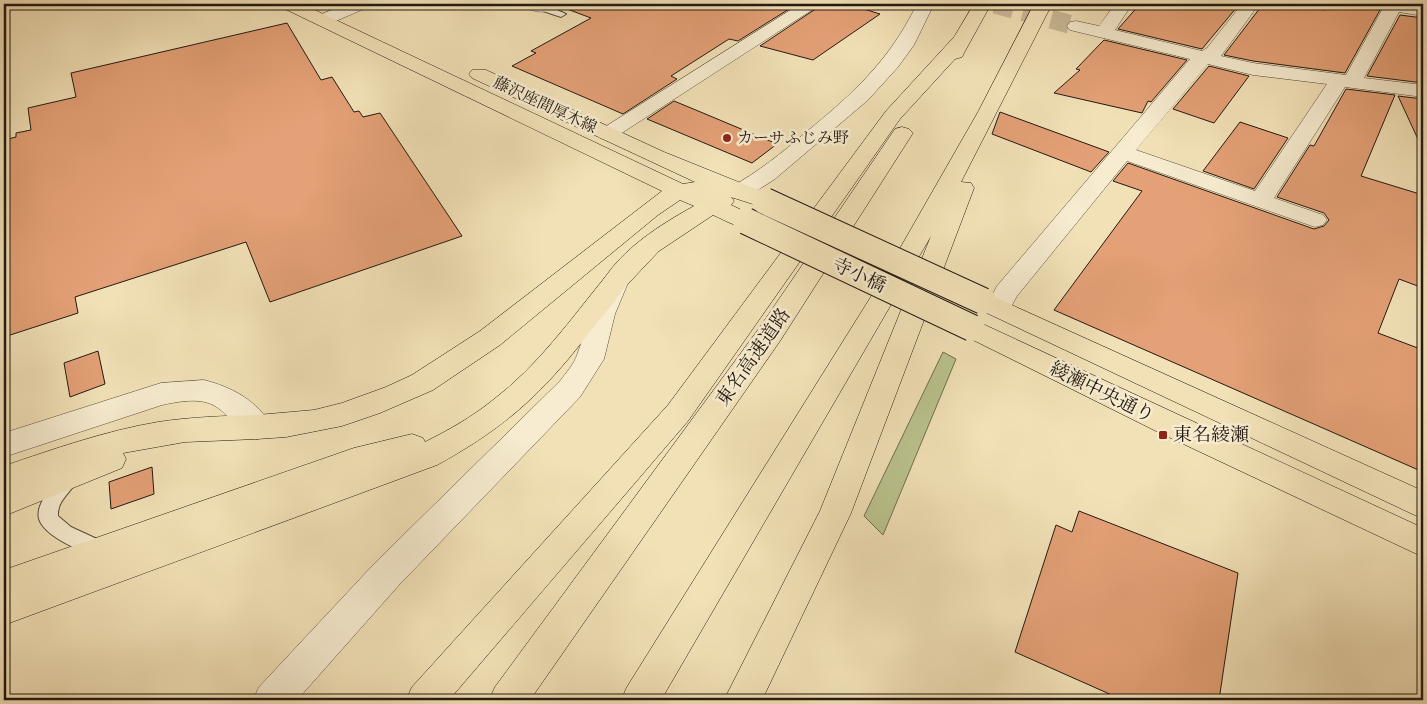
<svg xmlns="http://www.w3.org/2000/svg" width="1427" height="704" viewBox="0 0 1427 704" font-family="Cardo,'Noto Serif JP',serif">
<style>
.green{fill:#bac38e;stroke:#6e6e50}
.building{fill:#e4a076;stroke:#221911}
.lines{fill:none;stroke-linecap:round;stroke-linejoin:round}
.street-tunnel{stroke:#c8b996;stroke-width:19;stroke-dasharray:19 10;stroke-linecap:butt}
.lane-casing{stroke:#564b3a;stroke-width:2}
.street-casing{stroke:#564b3a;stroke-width:1}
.primary-casing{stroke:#221911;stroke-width:1}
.highway-casing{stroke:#221911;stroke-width:1}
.lane{fill:#f7ecd0;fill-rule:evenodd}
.street{fill:#f7ecd0;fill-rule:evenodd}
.primary{fill:#f2e1b7;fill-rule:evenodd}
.highway{fill:#f2e1b7;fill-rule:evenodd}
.primary-bridge-casing{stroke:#221911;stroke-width:28;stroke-linecap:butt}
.primary-bridge{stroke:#f2e1b7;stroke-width:26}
.poi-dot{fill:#8f2418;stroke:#f7ecd0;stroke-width:2}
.labels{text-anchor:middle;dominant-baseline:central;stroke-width:5;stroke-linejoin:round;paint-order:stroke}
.far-street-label{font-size:16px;fill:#221911;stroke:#f7ecd0}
.far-poi-label{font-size:16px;fill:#221911;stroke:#f7ecd0;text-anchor:start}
.street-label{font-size:19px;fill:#221911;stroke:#f7ecd0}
.poi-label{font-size:19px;fill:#221911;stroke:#f7ecd0;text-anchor:start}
</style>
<rect width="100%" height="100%" fill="#f2e1b7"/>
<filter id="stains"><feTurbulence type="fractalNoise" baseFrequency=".004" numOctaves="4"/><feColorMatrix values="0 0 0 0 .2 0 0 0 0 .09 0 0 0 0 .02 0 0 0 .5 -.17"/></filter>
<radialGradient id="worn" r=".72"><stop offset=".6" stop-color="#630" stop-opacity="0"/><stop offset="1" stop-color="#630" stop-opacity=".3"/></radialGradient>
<!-- green -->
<path class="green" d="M 943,352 L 956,359 L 883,535 L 864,516 Z"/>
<!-- building -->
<path class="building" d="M 559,4 L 797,4 L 738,41 L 729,39 L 671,76 L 677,79 L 623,114 L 512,66 L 536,53 L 531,51 L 591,18 L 559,6 Z
M 823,4 L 848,4 L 880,14 L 813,60 L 760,46 Z
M 1140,4 L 1226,4 L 1237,7 L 1202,49 L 1118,29 Z
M 1263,4 L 1300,4 L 1324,10 L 1328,4 L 1357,4 L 1380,10 L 1345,73 L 1253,61 L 1224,55 Z
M 1400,15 L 1423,18 L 1423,83 L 1367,76 Z
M 287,23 L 321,80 L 332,77 L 354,112 L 359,111 L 363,117 L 380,113 L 462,236 L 270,302 L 246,242 L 75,297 L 78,313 L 4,337 L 4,140 L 16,137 L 16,133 L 31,130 L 28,108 L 76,97 L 71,73 Z
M 1104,40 L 1187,60 L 1151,102 L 1148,101 L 1142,113 L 1054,93 L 1080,70 L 1076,69 Z
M 1209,66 L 1249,76 L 1214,123 L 1173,109 Z
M 1346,89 L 1395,95 L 1361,176 L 1423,195 L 1423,288 L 1399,279 L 1378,333 L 1423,350 L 1423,472 L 1054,310 L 1142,191 L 1113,181 L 1128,163 L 1314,229 L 1324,226 L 1329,220 L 1324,213 L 1277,197 L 1310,145 L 1314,146 Z
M 1398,96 L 1423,99 L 1423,150 Z
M 674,101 L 703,113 L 777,144 L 752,163 L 647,119 Z
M 1000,112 L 1109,152 L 1091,172 L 992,134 Z
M 1240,122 L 1288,138 L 1254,189 L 1203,171 Z
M 98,351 L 105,384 L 70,397 L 64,363 Z
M 152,467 L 154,494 L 111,509 L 109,482 Z
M 1079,511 L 1238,573 L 1219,700 L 1123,700 L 1015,652 L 1056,525 L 1072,532 Z"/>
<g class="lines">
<!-- street-tunnel -->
<path class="street-tunnel" d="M 995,4 L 1076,26"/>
<!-- lane casing -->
<g class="lane-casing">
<path id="lane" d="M 540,4 L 553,4 L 550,7 L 566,14 L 561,17 L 537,9 L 536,7 Z
M 68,472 L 75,475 L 77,480 C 71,493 57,500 58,516 L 71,527 L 110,545 L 113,551 L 110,557 L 103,560 C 86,553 45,538 39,519 C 37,510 41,504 44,497 C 49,487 58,476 68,472 Z"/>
</g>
<!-- street casing -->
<g class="street-casing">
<path id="street" d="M 346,4 L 369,4 L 366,8 L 329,24 L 317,24 L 314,20 L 317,16 Z
M 524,4 L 547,4 L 550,7 L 547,11 C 539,13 529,11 524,4 Z
M 800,4 L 821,4 L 614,138 L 607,140 L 600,138 L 596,134 L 600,130 Z
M 917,4 L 934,4 L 914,45 L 898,67 L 868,100 L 775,179 L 747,197 L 739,199 L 731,197 L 728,192 L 731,187 C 758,172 782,153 805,133 C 853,94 890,60 917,4 Z
M 1115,4 L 1132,4 L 1115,30 L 1202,51 L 1207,48 L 1242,4 L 1259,4 L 1221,56 L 1253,63 L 1346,75 L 1383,8 L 1379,4 L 1423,6 L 1423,16 L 1399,12 L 1364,78 L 1423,85 L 1423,97 L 1345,87 L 1274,198 L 1323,215 L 1327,220 L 1323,225 L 1315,227 L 1127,161 L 1017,296 L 1007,314 L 998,317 L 989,314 L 985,308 L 997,286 L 1190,59 L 1070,30 L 1067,26 L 1070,22 L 1076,21 L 1099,26 ZM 1208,64 L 1253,75 L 1327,84 L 1255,191 L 1136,150 Z
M 615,275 L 624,277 L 628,283 L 615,314 L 604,359 L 580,397 L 399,585 L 297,700 L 253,700 L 259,687 L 375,563 L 560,381 C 566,373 574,364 577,355 C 587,329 591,301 606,277 Z
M 204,380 C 232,387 258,401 272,427 L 268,435 C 238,445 232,408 205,402 C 192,399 176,402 162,405 L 4,457 L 4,433 L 161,383 Z"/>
</g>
<!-- primary casing -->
<g class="primary-casing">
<path id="primary" d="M 281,4 L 302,4 L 683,184 L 695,182 L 472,78 L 469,74 L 472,70 L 486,70 L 664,152 L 773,196 L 777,201 L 773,206 L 765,208 L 731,197 L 734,201 L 731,205 L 754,216 L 758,221 L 754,226 C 739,230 727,221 713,215 L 659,251 L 624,288 L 615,290 L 606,288 L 602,282 C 623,248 660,225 694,206 L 680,200 L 658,215 L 500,345 L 433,390 L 380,413 L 342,426 L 286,437 L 257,439 L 246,435 L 242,427 L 246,419 L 257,415 L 314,410 L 342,403 L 386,387 L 412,375 L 480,331 L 662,191 L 283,8 Z
M 983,292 L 1423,491 L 1423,519 L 974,307 L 970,301 L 974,295 Z
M 972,319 L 1423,528 L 1423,557 L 1160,433 L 963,335 L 959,328 L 963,321 Z"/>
</g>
<!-- highway casing -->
<g class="highway-casing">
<path id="highway" d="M 974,4 L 991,4 L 964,53 L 962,57 L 955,59 L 900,119 L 688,421 L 449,700 L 406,700 L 412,687 L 668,405 L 886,111 L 954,37 Z
M 1034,4 L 1052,4 L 961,182 L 971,183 L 974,188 L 851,513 L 762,700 L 724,700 L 820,511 L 931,236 L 661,700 L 621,700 L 627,687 L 887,271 L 978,112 Z
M 902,127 L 909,129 L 913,133 L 780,341 L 530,700 L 489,700 L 495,687 L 760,327 L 895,129 Z
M 615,274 L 624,276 L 628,282 C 618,298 605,313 593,328 C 544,392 508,426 437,465 L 4,625 L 4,570 L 354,448 L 412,434 L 423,438 L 425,442 C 449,430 472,417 493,400 C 538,366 571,319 606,276 Z
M 257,415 L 268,419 L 272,427 L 268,435 L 257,439 L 185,442 L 123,453 L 126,459 L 122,468 L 4,516 L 4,466 C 54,449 105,431 158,422 C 191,417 224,416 257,415 Z"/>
</g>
<!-- lane -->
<use href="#lane" class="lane"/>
<!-- street -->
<use href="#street" class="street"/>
<!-- primary -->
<use href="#primary" class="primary"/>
<!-- highway -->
<use href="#highway" class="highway"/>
<!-- primary-bridge casing -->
<g class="primary-bridge-casing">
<path id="primary-bridge" d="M 765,201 L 983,301
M 746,221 L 972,328"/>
</g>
<!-- primary-bridge -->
<use href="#primary-bridge" class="primary-bridge"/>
</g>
<!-- markers -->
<g class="poi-dot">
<circle cx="727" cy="138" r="5"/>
<rect x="1158" y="430" width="10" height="10" rx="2.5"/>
</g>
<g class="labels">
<!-- far-street labels -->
<g class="far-street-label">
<text transform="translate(545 105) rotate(25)">藤沢座間厚木線</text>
</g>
<!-- far-poi labels -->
<g class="far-poi-label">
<text x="737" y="138">カーサふじみ野</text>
</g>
<!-- street labels -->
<g class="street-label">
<text transform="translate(859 275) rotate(25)">寺小橋</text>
<text transform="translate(753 357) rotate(-55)">東名高速道路</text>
<text transform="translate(1102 392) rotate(26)">綾瀬中央通り</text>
</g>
<!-- poi labels -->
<g class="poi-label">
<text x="1173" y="435">東名綾瀬</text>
</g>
</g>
<!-- margin -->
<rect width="1427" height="704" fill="none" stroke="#f2e1b7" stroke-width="20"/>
<rect x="5" y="5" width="1417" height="694" fill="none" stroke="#221911" stroke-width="2.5"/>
<rect x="10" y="10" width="1407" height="684" fill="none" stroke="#221911"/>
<rect width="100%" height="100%" filter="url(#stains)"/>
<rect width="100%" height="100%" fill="url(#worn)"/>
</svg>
